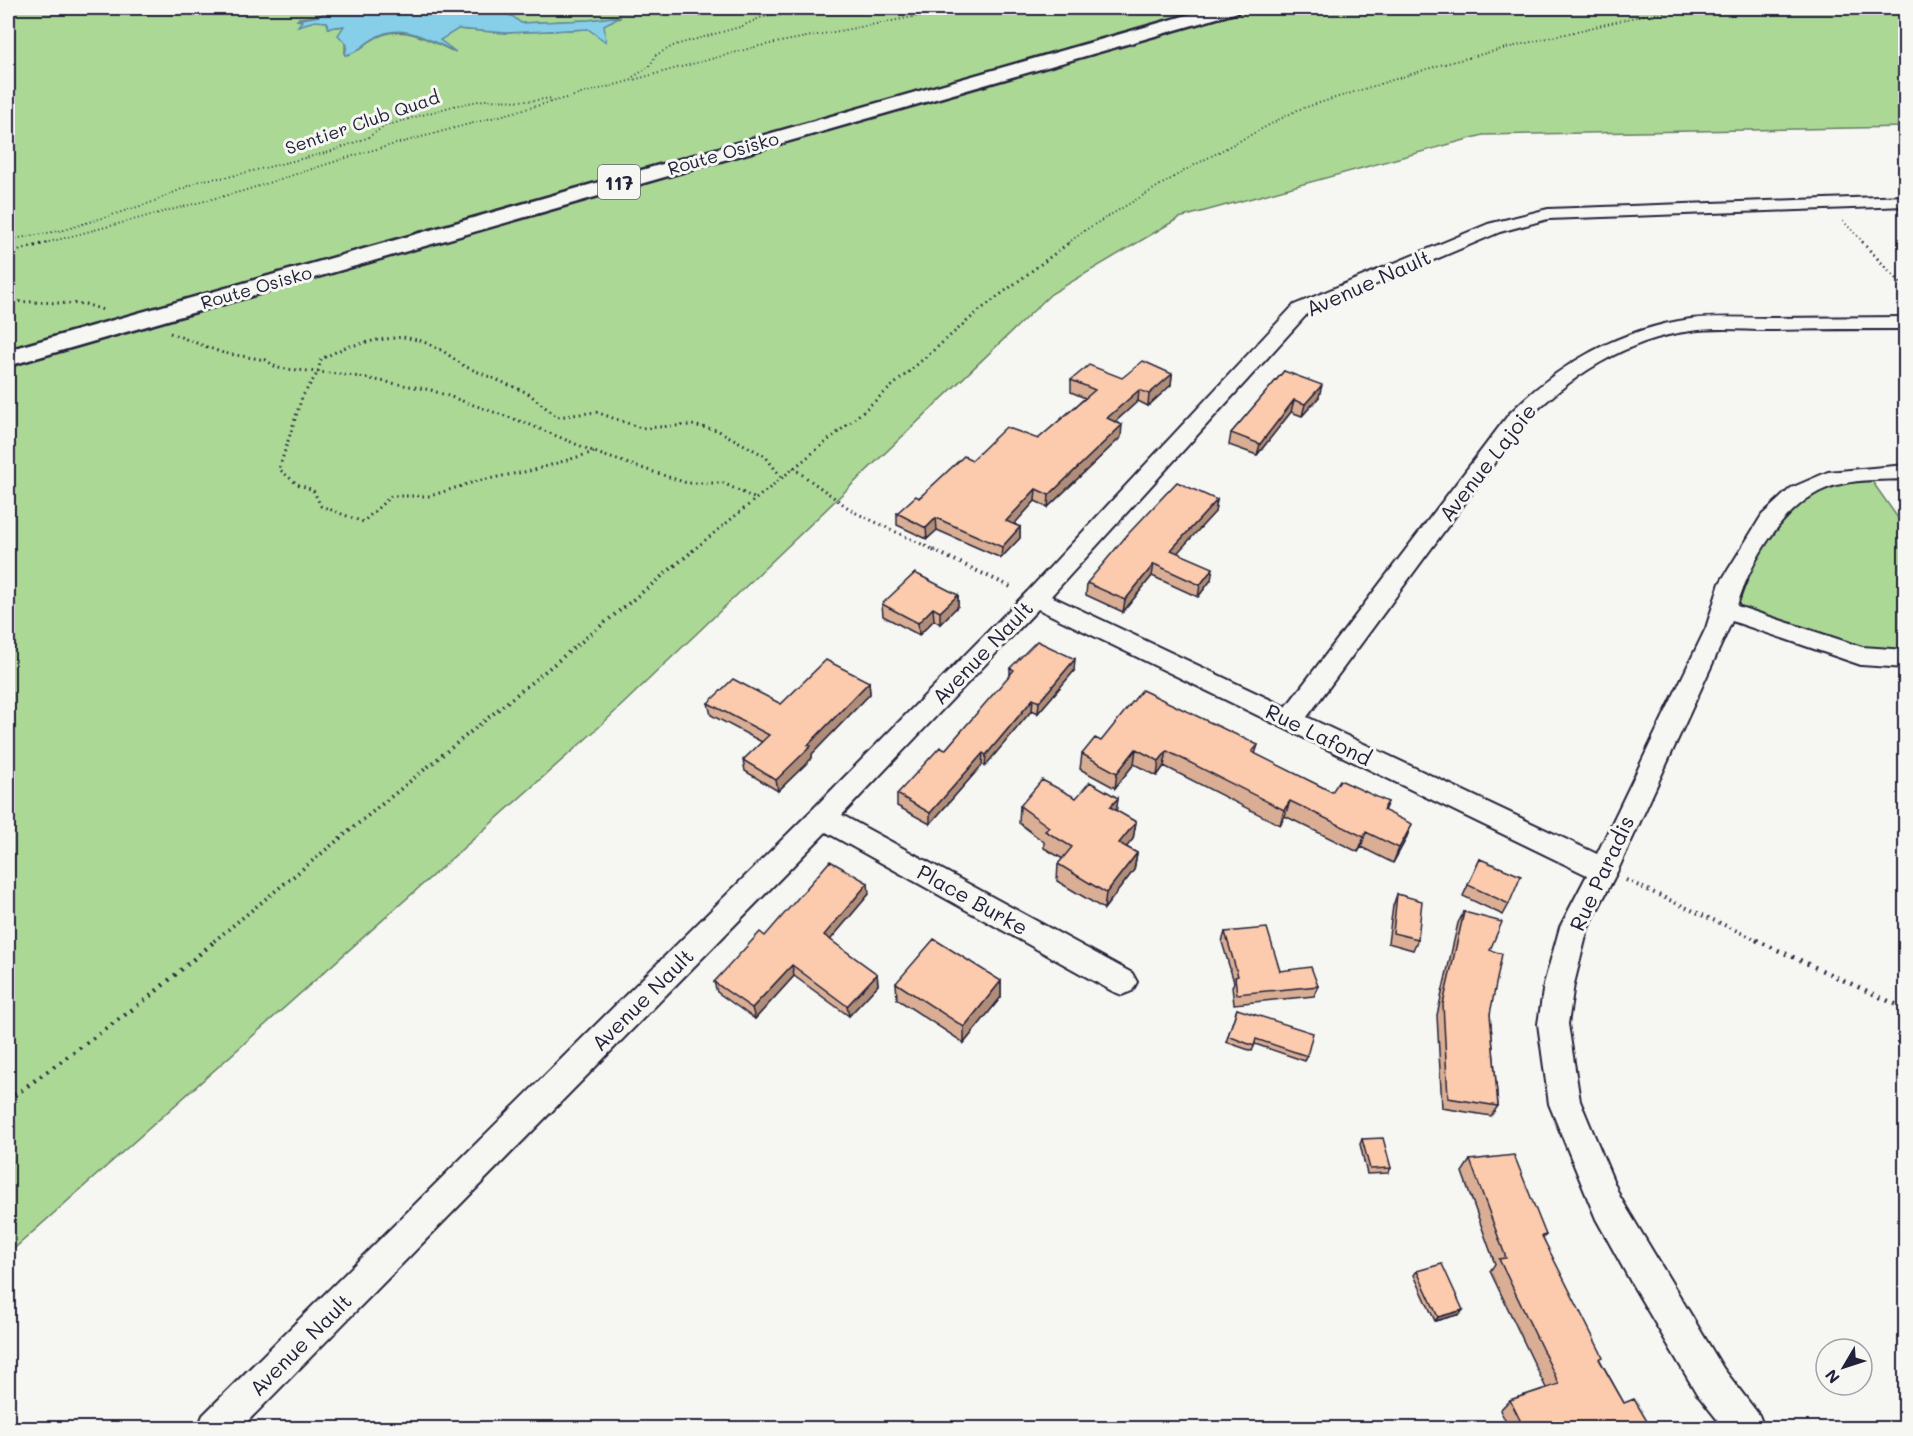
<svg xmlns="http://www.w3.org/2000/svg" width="1913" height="1436" viewBox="0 0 1913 1436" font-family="Mali,sans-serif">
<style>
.green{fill:#acd896;stroke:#677d68;stroke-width:1.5}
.water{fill:#87cfe8;stroke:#5f8aa3;stroke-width:1.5}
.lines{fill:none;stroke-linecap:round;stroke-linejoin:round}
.minor-casing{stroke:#22223b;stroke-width:4}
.trunk-casing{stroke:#22223b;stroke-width:5}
.path-far3{stroke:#22223b;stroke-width:2;stroke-dasharray:1 3;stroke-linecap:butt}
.path-far2{stroke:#22223b;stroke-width:3;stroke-dasharray:1.5 4;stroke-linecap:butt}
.path-far1{stroke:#22223b;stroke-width:4;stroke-dasharray:1.5 4.5;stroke-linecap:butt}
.path{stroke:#22223b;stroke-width:4.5;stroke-dasharray:2 6;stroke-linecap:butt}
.minor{fill:#f6f6f2;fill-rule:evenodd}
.trunk{fill:#f6f6f2;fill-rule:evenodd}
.wall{fill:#d9ae94;stroke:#22223b;stroke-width:1.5}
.shaded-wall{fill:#b08d78;stroke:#22223b;stroke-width:1.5}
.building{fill:#fccaac;stroke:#22223b;stroke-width:1.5}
.labels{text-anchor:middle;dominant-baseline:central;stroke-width:6;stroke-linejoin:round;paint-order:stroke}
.far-street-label{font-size:18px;fill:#22223b;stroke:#f6f6f2}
.shield{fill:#f6f6f2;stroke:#626272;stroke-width:1.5}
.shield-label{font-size:20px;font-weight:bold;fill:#22223b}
.street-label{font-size:21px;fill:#22223b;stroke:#f6f6f2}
</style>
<rect width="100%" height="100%" fill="#f6f6f2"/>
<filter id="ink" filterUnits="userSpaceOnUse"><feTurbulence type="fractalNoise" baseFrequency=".0167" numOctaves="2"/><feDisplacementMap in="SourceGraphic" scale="12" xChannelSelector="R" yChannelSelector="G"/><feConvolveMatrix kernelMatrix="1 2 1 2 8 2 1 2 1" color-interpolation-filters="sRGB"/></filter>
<g filter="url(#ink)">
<!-- green -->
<path class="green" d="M 8,8 L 142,8 L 123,8 L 145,14 L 186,10 L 180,8 L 197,8 L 199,10 L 222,8 L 335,8 L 319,16 L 299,18 L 303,21 L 299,25 L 315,20 L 328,22 L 328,28 L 345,26 L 345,55 C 355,54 362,47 369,42 C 397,21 425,38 452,51 L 439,40 L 457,29 L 506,33 L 589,29 L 606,41 L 603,24 L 620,18 L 620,16 L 589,20 L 521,23 C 506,12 490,9 472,8 L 1905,8 L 1905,127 L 1483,135 L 1179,218 L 1051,294 L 598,728 L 8,1254 Z
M 1867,474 L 1905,528 L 1905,659 L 1724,610 L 1732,583 L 1799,493 Z"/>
<!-- water -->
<path class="water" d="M 120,8 L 180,8 L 187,10 L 170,15 L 164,11 L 145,14 Z
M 335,8 L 485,8 L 512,16 L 521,23 L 589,20 L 621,16 L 604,25 L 606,42 L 588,29 L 506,33 L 458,29 L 440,40 L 456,52 C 429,40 400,20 373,39 C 363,45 356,54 345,55 L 347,45 L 338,35 L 344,26 L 328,28 L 327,22 L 315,21 L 298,26 L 302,21 L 296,20 L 319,16 Z"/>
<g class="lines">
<!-- minor casing -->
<g class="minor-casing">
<path id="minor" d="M 1906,196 L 1906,206 L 1548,219 L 1500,232 L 1308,313 L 1051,596 L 1286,707 L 1509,414 C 1558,364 1620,329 1691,319 C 1717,316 1743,318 1769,318 C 1814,318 1860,317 1906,317 L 1906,329 C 1860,329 1814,329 1769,330 C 1743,330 1717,327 1691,331 C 1626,339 1568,377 1523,424 L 1307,717 L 1597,854 L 1706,628 L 1720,583 L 1762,515 L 1791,488 L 1828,472 L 1906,465 L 1906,479 C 1884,480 1861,479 1841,484 C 1789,494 1751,559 1737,606 L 1862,647 L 1906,650 L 1906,668 L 1861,665 L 1732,621 L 1618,870 L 1588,928 L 1574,984 L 1568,1024 L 1580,1101 L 1620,1197 L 1723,1368 L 1759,1415 L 1764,1428 L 1724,1428 L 1697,1394 L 1632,1284 L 1596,1219 L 1549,1104 L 1538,1024 L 1544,984 L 1560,927 L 1587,875 L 1038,609 L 842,815 L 1132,973 L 1137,982 L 1132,991 L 1122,995 L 1112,991 L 826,832 L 241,1428 L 198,1428 L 203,1415 L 813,809 L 1027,592 L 1294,305 L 1488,224 L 1548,209 Z"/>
</g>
<!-- trunk casing -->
<g class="trunk-casing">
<path id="trunk" d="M 1212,8 L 1240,8 L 1238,12 L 8,366 L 8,350 Z"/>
</g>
<!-- path-far3 -->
<path class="path-far3" d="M 633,77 L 649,67 L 656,55 L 675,45 L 740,27 L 762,17 L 861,8
M 1843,221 L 1864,243
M 8,240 L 64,230 L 150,203 L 202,180 L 228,177 L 329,152 L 367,138 L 385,126 L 453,106 L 484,100 L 529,101 L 553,98
M 45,243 L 243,191 L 362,153 L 759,46 L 961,8
M 1068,243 L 1087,229 L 1189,168 L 1297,110 L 1440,65 L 1502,49 L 1644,15 L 1711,8"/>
<!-- path-far2 -->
<path class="path-far2" d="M 1862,242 L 1906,289
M 8,253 L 50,242
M 8,301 L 85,304 L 103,310
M 170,333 L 223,353 L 266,360 L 277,368 L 348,375 L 431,390 L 528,424 L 602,455 L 687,483 L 723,483 L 756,499
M 594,452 L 534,470 L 477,481 L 430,496 L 391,496 L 363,522 L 321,506 L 313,490 L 297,484 L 279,469 L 302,397 L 318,372 L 321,359 L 346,347 L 377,340 L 403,337 L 422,341 L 443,351 L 464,366 L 528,393 L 557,417 L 596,412 L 641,428 L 692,425 L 717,430 L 765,456 L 782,478
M 793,468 L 854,512 L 936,551
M 692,551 L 853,420 L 980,310 L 1070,242"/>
<!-- path-far1 -->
<path class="path-far1" d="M 933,550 L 1013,588
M 1626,880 L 1759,941
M 214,941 L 694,550"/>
<!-- path -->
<path class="path" d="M 1756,940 L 1906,1009
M 8,1100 L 148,998 L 216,940"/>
<!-- minor -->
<use href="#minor" class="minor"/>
<!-- trunk -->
<use href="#trunk" class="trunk"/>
</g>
<!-- wall -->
<path class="wall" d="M 1284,371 L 1319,397 L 1302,416 L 1291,412 L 1257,455 L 1229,445 L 1231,433 Z
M 1172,374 L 1171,385 L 1148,406 L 1138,401 L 1115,422 L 1121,437 L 1048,507 L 1035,501 L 1014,524 L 1020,527 L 1020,538 L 1001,558 L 937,530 L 927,539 L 897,525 L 897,513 L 972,460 L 1038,439 L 1085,398 L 1071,392 L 1071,380 L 1122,378 Z
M 1217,500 L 1215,512 L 1177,553 L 1211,580 L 1198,597 L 1152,576 L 1123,612 L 1086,595 L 1087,583 Z
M 958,595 L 958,606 L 940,624 L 934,620 L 919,635 L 883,616 L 882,604 Z
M 1010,668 L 1074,671 L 1038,713 L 1032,710 L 985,766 L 982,765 L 930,824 L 897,806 L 897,794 L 945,750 L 1010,676 Z
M 869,682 L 870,694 L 812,754 L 812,758 L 778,791 L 745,771 L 743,760 L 762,742 L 711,715 L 708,703 L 781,704 Z
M 1101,741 L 1258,745 L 1255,754 L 1332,792 L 1388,802 L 1384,811 L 1406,839 L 1393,863 L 1361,847 L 1358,852 L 1285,816 L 1280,825 L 1164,766 L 1157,776 L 1134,764 L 1115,788 L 1080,769 L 1082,754 Z
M 1076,798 L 1118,798 L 1116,811 L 1136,822 L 1133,839 L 1126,847 L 1137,853 L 1134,870 L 1104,909 L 1057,881 L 1058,864 L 1063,859 L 1044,848 L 1044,842 L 1019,823 L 1020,806 Z
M 1480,859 L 1509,904 L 1503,915 L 1463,896 Z
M 869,894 L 830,940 L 877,974 L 878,985 L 849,1016 L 794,976 L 755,1019 L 717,992 L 714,982 L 765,936 Z
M 1397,894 L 1418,939 L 1413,950 L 1388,943 L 1393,906 Z
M 1464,912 L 1490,950 L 1490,1014 L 1498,1106 L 1491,1116 L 1442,1108 L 1437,1015 L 1458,923 Z
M 1225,932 L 1280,971 L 1318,986 L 1314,996 L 1234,1004 L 1232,987 L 1234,982 L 1222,942 Z
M 1001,981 L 1001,997 L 964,1043 L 897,999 L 896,983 Z
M 1237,1009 L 1307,1056 L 1305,1061 L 1255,1044 L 1252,1051 L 1226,1042 Z
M 1362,1139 L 1391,1168 L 1388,1173 L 1367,1174 L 1360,1144 Z
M 1470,1160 L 1546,1235 L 1543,1238 L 1600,1360 L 1624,1403 L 1651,1428 L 1509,1428 L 1500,1410 L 1510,1400 L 1546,1388 L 1490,1271 L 1495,1264 L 1462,1172 Z
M 1417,1271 L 1460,1314 L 1435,1321 L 1414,1275 Z"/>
<!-- shaded-wall -->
<path class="shaded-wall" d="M 1172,374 L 1171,385 L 1148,406 L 1149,394 Z
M 1322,385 L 1319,397 L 1302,416 L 1305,404 Z
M 1139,390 L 1138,401 L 1106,430 L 1107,418 Z
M 1294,400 L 1291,412 L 1257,455 L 1260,444 Z
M 1122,425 L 1121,437 L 1048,507 L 1049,495 Z
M 1036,489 L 1035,501 L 1006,533 L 1006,521 Z
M 1217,500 L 1215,512 L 1169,562 L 1171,550 Z
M 936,518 L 937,530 L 927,539 L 926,528 Z
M 1020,527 L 1020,538 L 1001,558 L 1002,547 Z
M 1154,564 L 1152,576 L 1123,612 L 1125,600 Z
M 1213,568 L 1211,580 L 1198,597 L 1200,585 Z
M 958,595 L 958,606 L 940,624 L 940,612 Z
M 933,608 L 934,620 L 919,635 L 918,623 Z
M 1075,659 L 1074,671 L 1038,713 L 1039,702 Z
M 869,682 L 870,694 L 812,754 L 812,758 L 778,791 L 776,780 L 808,745 Z
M 1033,699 L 1032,710 L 985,766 L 986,755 Z
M 1136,749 L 1134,764 L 1115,788 L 1117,773 Z
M 1167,751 L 1164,766 L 1157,776 L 1159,761 Z
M 983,753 L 982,765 L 930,824 L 930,813 Z
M 1118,798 L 1116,815 L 1110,807 Z
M 1290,801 L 1285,816 L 1280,825 L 1284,810 Z
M 1136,822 L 1133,839 L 1117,859 L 1119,843 Z
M 1412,824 L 1406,839 L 1393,863 L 1399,848 Z
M 1366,832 L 1361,847 L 1358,852 Z
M 1137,853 L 1134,870 L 1104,909 L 1106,893 Z
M 868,883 L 869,894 L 825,946 L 824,935 Z
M 792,965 L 794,976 L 755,1019 L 752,1008 Z
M 877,974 L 878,985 L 849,1016 L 847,1006 Z
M 1001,981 L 1001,997 L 964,1043 L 964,1027 Z
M 1463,1310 L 1460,1314 L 1435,1321 L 1438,1317 Z"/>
<!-- building -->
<path class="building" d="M 1143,361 L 1172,374 L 1149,394 L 1139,390 L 1107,418 L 1122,425 L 1049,495 L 1036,489 L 1006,521 L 1020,527 L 1002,547 L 936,518 L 926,528 L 897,513 L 916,496 L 919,498 L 964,456 L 972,460 L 1006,427 L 1038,439 L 1095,390 L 1071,380 L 1089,365 L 1122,378 Z
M 1284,371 L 1322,385 L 1305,404 L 1294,400 L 1260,444 L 1231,433 Z
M 1177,482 L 1217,500 L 1171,550 L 1213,568 L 1200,585 L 1154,564 L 1125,600 L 1087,583 L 1128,534 Z
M 915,573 L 958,595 L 940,612 L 933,608 L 918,623 L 882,604 Z
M 1037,641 L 1075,659 L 1039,702 L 1033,699 L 986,755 L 983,753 L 930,813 L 897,794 L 940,747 L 945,750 L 1014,670 L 1010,668 Z
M 826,660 L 869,682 L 808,745 L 811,746 L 776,780 L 743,760 L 769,735 L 708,703 L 733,679 L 781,704 Z
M 1142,690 L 1258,745 L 1252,752 L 1332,792 L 1340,780 L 1388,802 L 1383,810 L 1412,824 L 1399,848 L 1366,832 L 1364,837 L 1290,801 L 1284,810 L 1167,751 L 1159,761 L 1136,749 L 1117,773 L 1082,754 L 1095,738 L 1101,741 Z
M 1042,780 L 1076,798 L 1090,782 L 1118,798 L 1110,807 L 1136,822 L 1119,843 L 1137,853 L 1106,893 L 1058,864 L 1072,847 L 1045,831 L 1049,827 L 1020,806 Z
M 1480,859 L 1521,876 L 1509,904 L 1468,885 Z
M 830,861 L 868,883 L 824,935 L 877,974 L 847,1006 L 792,965 L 752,1008 L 714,982 L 760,932 L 765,936 Z
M 1397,894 L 1422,901 L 1418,939 L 1393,933 Z
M 1464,912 L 1502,922 L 1490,950 L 1502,954 L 1490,1014 L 1498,1106 L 1448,1098 L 1443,1004 Z
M 1267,928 L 1280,971 L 1311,967 L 1318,986 L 1237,994 L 1235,977 L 1238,976 L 1225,932 Z
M 934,939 L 1001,981 L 964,1027 L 896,983 Z
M 1237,1009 L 1313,1033 L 1307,1056 L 1256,1039 L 1254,1046 L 1228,1036 Z
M 1383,1138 L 1391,1168 L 1370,1169 L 1362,1139 Z
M 1514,1155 L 1546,1235 L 1542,1236 L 1603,1357 L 1599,1359 L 1624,1403 L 1634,1399 L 1651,1428 L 1590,1428 L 1589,1427 L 1584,1428 L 1524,1428 L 1510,1400 L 1559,1384 L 1499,1259 L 1506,1258 L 1470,1160 Z
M 1442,1264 L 1463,1310 L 1438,1317 L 1417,1271 Z"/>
</g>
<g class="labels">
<!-- far-street labels -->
<g class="far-street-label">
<text transform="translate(362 122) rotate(-19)">Sentier Club Quad</text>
<text transform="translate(723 153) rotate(-16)">Route Osisko</text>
<text transform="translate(256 287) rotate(-16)">Route Osisko</text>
</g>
<!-- shield labels -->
<rect class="shield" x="598" y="165" width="42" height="34" rx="4.5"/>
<g class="shield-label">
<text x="619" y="182">117</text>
</g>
<!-- street labels -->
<g class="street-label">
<text transform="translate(1368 282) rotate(-24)">Avenue Nault</text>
<text transform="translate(1487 462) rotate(-52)">Avenue Lajoie</text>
<text transform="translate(982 652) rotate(-46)">Avenue Nault</text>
<text transform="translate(1319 734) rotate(26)">Rue Lafond</text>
<text transform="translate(1601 873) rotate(-65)">Rue Paradis</text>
<text transform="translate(973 899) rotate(29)">Place Burke</text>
<text transform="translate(642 999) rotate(-45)">Avenue Nault</text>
<text transform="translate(300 1344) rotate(-45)">Avenue Nault</text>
</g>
</g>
<!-- margin -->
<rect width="1913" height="1436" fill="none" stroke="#f6f6f2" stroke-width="30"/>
<rect x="15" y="15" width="1883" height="1406" fill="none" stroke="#22223b" stroke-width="2" filter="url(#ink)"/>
<!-- north arrow -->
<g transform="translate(1844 1367) rotate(231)"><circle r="28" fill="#f6f6f2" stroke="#a1a1a9" stroke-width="1.5"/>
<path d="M0-4.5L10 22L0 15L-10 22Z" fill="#22223b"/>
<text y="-9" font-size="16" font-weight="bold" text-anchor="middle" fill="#22223b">N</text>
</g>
</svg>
